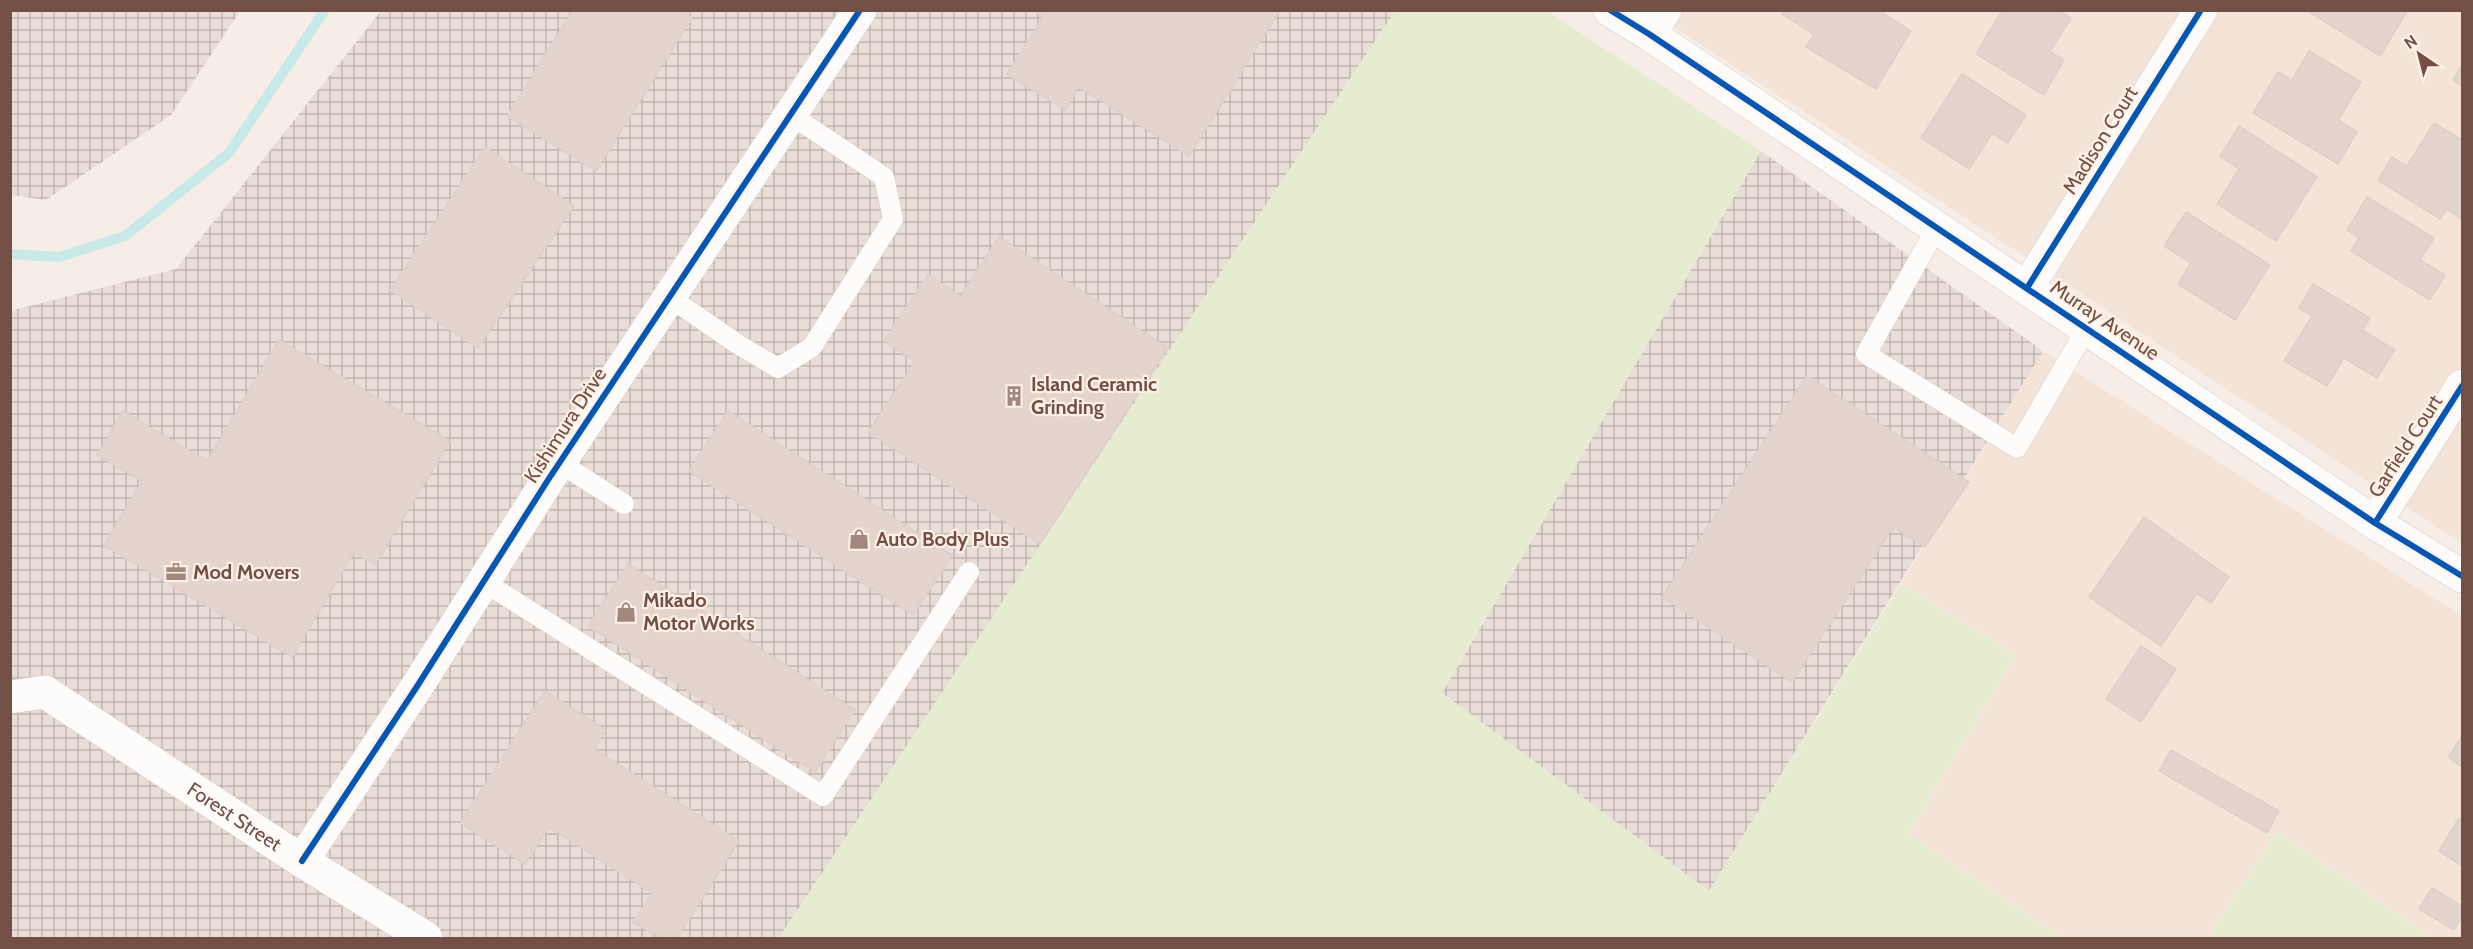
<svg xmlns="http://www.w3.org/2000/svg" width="2473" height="949" viewBox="0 0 2473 949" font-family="Cabin,sans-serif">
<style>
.residential{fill:#f4e3d7}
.industrial{fill:url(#industrial-grid)}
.grass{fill:#e5eccf}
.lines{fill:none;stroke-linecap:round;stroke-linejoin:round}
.stream{stroke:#c7e9e7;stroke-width:10}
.building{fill:#e3d4cd;stroke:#dfcfc8;stroke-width:1.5}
.service-casing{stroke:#d7cac4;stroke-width:21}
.minor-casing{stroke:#d7cac4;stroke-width:34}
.service{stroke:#fefcfb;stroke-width:20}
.minor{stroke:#fefcfb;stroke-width:33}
.cycleway-casing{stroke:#fff1e6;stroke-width:10}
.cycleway{stroke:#0057b8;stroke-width:6}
.labels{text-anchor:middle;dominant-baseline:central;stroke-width:4.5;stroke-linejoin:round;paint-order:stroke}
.street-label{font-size:20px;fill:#744f45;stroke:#fff1e6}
.poi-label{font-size:20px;font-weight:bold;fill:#744f45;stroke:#fff1e6;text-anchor:start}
</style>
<defs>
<pattern id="industrial-grid" width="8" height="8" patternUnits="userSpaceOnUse" patternTransform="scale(1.5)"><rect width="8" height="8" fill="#e9ddd7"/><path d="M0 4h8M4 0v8" fill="none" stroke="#c1b6b0"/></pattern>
</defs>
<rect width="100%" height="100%" fill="#f6eee6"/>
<!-- residential -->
<path class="residential" d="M 1650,11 L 2462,11 L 2462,543 Z
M 2043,351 L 2462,616 L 2462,938 L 2431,938 L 2277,831 L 2208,938 L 2062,938 L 1908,834 L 2016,655 L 1901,584 Z"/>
<!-- industrial -->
<path class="industrial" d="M 11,10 L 240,10 L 240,11 L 171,115 L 46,200 L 11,195 Z
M 381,11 L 1395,11 L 779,938 L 11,938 L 10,311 L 176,269 Z
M 1761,151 L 2043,351 L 1709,891 L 1442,693 Z"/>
<!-- grass -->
<path class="grass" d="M 1395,11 L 1547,11 L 1761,151 L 1442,693 L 1709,891 L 1901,584 L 2016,655 L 1908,834 L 2062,938 L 779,938 Z
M 2277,831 L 2431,938 L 2208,938 Z"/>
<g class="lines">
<!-- stream -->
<path class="stream" d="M 10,254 L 59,257 L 125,236 L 229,153 L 325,10"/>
</g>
<!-- building -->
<path class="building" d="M 573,10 L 680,10 L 692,18 L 596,171 L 507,116 Z
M 1032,10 L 1280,10 L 1189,156 L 1079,87 L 1065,110 L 1007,74 L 1043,17 Z
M 1784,10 L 1878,10 L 1911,31 L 1876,89 L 1806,47 L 1814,34 L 1782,14 Z
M 2002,10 L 2059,10 L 2071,18 L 2050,52 L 2064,60 L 2044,95 L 1976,54 Z
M 2306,10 L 2408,10 L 2380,56 Z
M 2309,51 L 2361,82 L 2338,120 L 2357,132 L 2338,164 L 2253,113 L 2278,72 L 2292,80 Z
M 2462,64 L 2462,86 L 2453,80 Z
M 1962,74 L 2026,115 L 2008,143 L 1992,133 L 1969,169 L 1921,138 Z
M 2434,123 L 2462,140 L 2462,219 L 2447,209 L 2440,219 L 2378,180 L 2392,157 L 2407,166 Z
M 2239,126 L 2317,177 L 2276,241 L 2217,204 L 2239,169 L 2220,156 Z
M 485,147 L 574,206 L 478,348 L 390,290 Z
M 2367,197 L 2434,238 L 2420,260 L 2445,275 L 2430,300 L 2351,251 L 2359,238 L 2347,230 Z
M 2186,212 L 2270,265 L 2235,320 L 2178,284 L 2191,263 L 2164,246 Z
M 999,237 L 1168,348 L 1040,544 L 868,432 L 915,361 L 884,341 L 928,274 L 961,296 Z
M 2313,284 L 2370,318 L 2362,330 L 2395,350 L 2377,378 L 2344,358 L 2327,386 L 2284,361 L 2312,316 L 2299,308 Z
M 279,340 L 450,441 L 375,565 L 354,552 L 292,657 L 104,545 L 142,481 L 97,455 L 123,411 L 207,461 Z
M 1807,376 L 1969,482 L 1925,547 L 1893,527 L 1792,682 L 1662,597 Z
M 728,411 L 952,555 L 913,615 L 689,471 Z
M 2144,517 L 2229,577 L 2211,603 L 2197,593 L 2161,646 L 2089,597 Z
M 628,564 L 855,710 L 815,772 L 588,626 Z
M 2141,646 L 2176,669 L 2141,722 L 2106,699 Z
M 545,691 L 606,730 L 594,749 L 739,841 L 677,938 L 660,938 L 633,922 L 652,893 L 549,827 L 525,864 L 460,823 Z
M 2462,736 L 2462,767 L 2448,757 Z
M 2171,750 L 2279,811 L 2267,833 L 2159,771 Z
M 2459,818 L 2462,820 L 2462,866 L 2439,851 Z
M 2432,888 L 2462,906 L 2462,916 L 2454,930 L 2419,909 Z"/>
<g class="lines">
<!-- service casing -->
<g class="service-casing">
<path id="service" d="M 1937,227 L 1866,354 L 2017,448 L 2087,328
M 669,297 L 739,345 L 778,368 L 812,347 L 893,219 L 884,177 L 791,115
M 560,463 L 624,504
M 484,582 L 823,796 L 969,572"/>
</g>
<!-- minor casing -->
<g class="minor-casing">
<g id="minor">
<path d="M 1610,10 L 1649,34 L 2375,523 L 2462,576"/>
<path d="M 1649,34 L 1665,10"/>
<path d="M 2027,288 L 2201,10"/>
<path d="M 2375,523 L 2462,386"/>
<path id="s1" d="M 10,697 L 45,692 L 302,861 L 426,938"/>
<path d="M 302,861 L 416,688 L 548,480 L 860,10"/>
</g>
</g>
<!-- service -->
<use href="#service" class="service"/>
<!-- minor -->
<use href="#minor" class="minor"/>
<!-- cycleway casing -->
<g class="cycleway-casing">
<path id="cycleway" d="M 1610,10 L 1649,34 L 2375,523 L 2462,576
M 2027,288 L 2201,10
M 2375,523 L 2462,386
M 302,861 L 416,688 L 548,480 L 860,10"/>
</g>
<!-- cycleway -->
<use href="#cycleway" class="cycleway"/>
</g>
<!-- icons -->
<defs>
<g id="building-bare" transform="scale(1.62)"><path d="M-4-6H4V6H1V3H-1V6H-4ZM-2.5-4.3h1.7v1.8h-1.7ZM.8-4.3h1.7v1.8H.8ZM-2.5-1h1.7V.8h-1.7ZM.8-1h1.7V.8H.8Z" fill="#a2877d" stroke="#fff1e6" stroke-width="2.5" paint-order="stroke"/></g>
<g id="shop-bare" transform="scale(1.62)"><path d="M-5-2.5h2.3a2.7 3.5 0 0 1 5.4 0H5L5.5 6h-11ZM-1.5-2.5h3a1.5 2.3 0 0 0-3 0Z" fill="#a2877d" stroke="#fff1e6" stroke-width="2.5" paint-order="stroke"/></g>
<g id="office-bare" transform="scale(1.62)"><path d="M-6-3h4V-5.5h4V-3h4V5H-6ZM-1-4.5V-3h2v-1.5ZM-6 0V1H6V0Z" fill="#a2877d" stroke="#fff1e6" stroke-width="2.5" paint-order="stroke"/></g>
</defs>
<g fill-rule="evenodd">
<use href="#building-bare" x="1014" y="396"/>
<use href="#shop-bare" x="859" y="539"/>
<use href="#office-bare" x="176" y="572"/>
<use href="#shop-bare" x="626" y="612"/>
</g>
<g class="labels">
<!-- street labels -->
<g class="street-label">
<text transform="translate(2100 140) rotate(-58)">Madison Court</text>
<text transform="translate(2105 320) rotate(34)">Murray Avenue</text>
<text transform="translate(565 425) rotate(-57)">Kishimura Drive</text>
<text transform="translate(2405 446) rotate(-57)">Garfield Court</text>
<text stroke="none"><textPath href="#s1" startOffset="262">Forest Street</textPath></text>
</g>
<!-- poi labels -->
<g class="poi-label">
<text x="1031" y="384">Island Ceramic<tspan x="1031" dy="23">Grinding</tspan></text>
<text x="876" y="539">Auto Body Plus</text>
<text x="193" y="572">Mod Movers</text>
<text x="643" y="600">Mikado<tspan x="643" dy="23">Motor Works</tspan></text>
</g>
</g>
<!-- border -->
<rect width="2473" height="949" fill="none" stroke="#744f45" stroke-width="24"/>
<!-- north arrow -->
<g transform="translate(2419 54) rotate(325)" stroke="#fff1e6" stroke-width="4.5" paint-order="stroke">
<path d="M0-4.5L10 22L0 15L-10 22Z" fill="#744f45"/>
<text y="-9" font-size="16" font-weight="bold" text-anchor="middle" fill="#744f45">N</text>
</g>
</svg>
